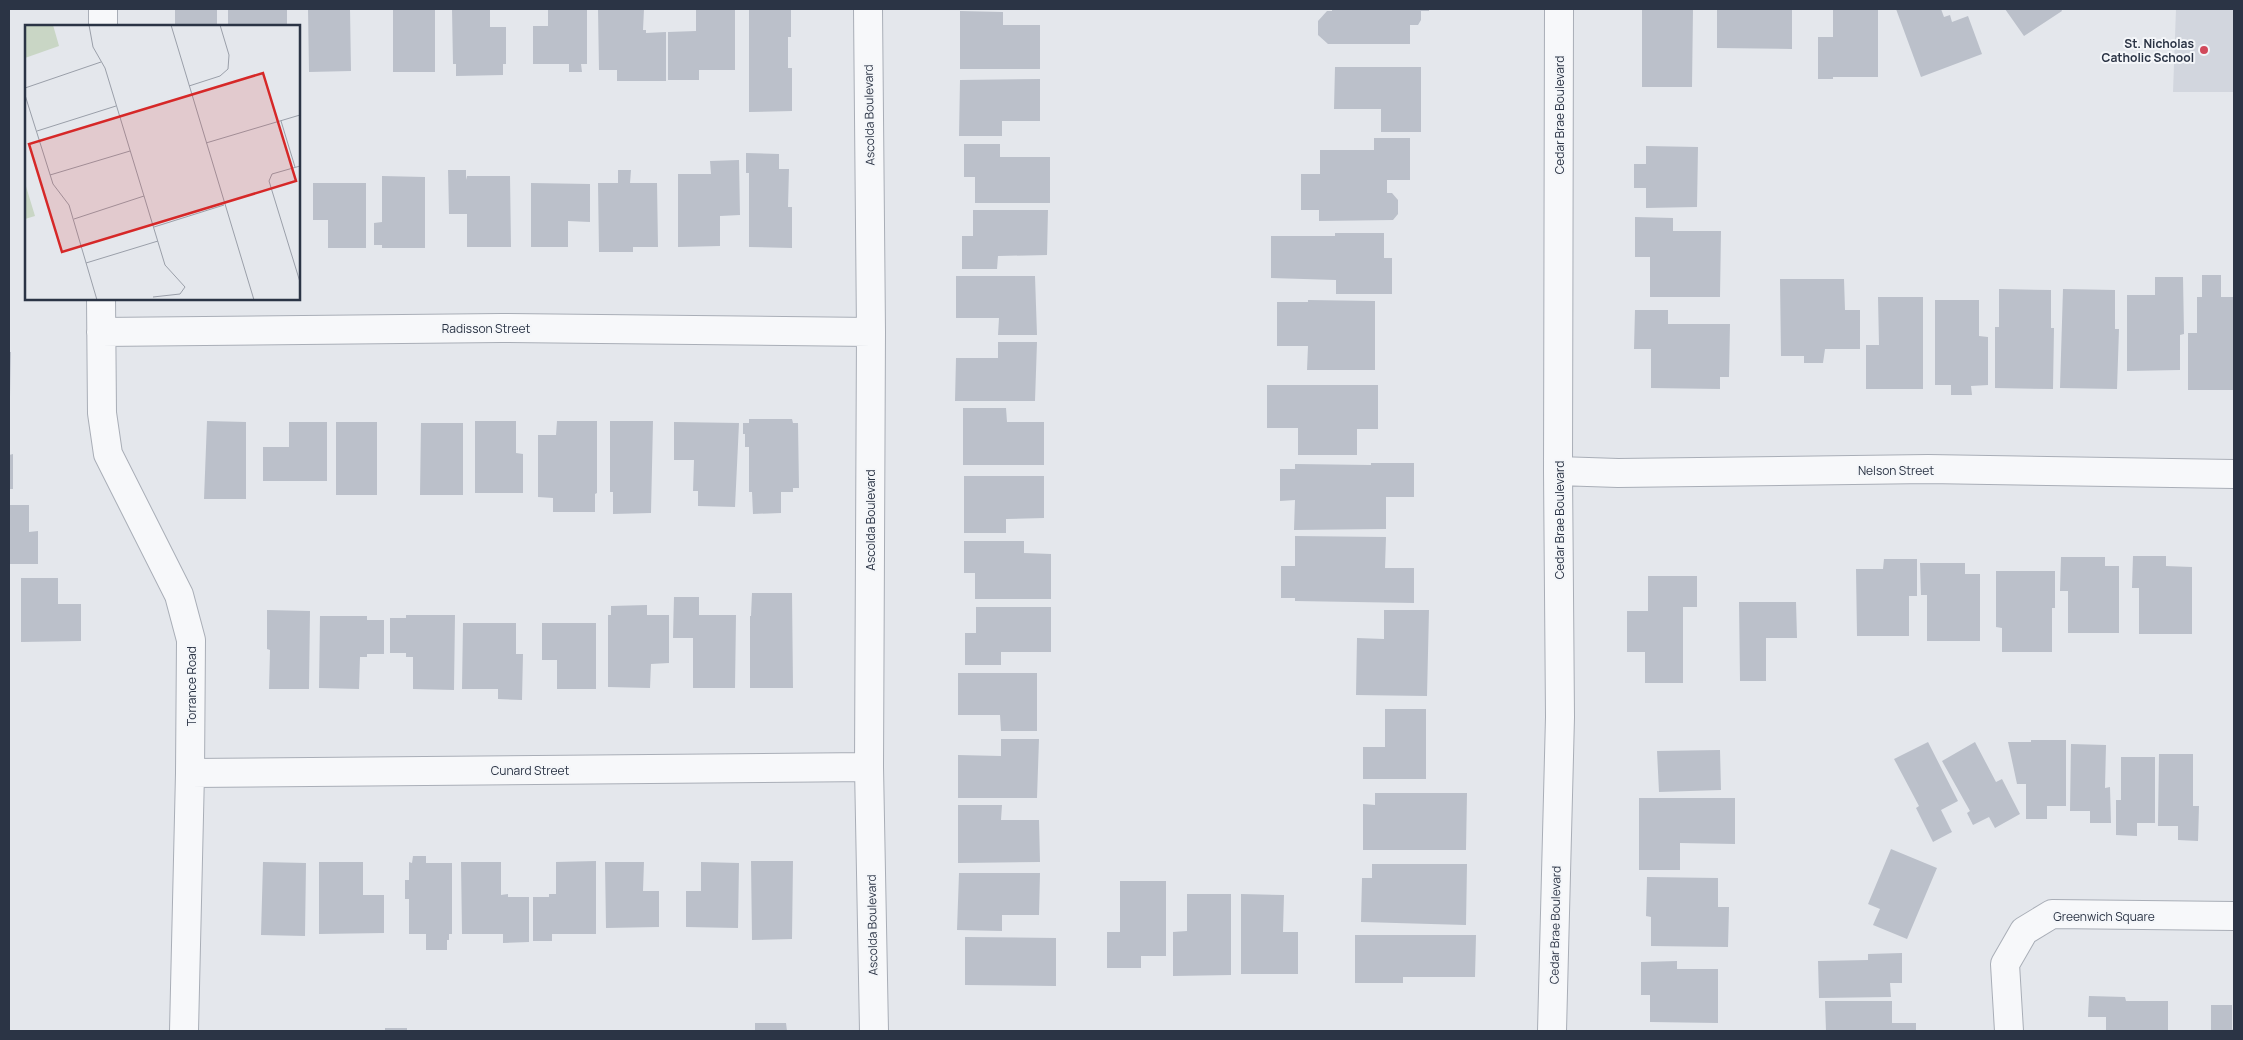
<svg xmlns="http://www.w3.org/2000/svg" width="2243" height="1040" viewBox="0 0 2243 1040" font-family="Manrope,sans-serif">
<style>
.built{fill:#d2d6de}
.building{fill:#bbc0ca}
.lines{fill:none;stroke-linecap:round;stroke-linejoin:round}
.minor-casing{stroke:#a9aeb7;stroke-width:30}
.minor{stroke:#f7f8fa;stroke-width:28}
.poi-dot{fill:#d1495b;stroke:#f4f6f9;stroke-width:2}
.labels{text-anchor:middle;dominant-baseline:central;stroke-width:4;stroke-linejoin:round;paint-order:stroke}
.poi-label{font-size:12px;font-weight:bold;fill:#2b3445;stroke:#f4f6f9;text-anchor:end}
.street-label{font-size:12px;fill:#2b3445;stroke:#f4f6f9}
.inset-road{fill:none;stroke:#9a9fa9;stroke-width:1}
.view{fill:#d62828;fill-opacity:0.15;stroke:#d62828;stroke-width:2.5}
.inset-edge{fill:none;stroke:#2b3445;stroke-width:2.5}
</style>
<rect width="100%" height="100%" fill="#e4e7ec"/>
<!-- built -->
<path class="built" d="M 2176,9 L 2234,9 L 2234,92 L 2173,92 Z"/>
<!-- building -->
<path class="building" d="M 175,9 L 217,9 L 217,26 L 175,26 Z
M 228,9 L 287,9 L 287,26 L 228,26 Z
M 308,9 L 350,9 L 351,71 L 309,72 Z
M 393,9 L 435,9 L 435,72 L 393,72 Z
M 452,9 L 490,9 L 490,27 L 506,27 L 506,64 L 503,64 L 503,75 L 456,76 L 456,64 L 453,64 Z
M 548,9 L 587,9 L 587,64 L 581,64 L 582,72 L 569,72 L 569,64 L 533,64 L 533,26 L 548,26 Z
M 598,9 L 644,9 L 643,30 L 646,30 L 646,33 L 666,32 L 666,81 L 617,81 L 617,70 L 599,70 Z
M 696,9 L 735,9 L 735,70 L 699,70 L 699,80 L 668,80 L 668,32 L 696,31 Z
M 749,9 L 791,9 L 791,37 L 788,37 L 788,68 L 792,68 L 792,111 L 749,112 Z
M 1332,9 L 1429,9 L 1429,11 L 1421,11 L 1421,20 L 1418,25 L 1410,25 L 1410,44 L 1328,44 L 1318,35 L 1318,21 L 1327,11 L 1332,11 Z
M 1642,9 L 1693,9 L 1692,87 L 1642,87 Z
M 1717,9 L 1792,9 L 1792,49 L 1717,48 Z
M 1833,9 L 1878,9 L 1878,77 L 1833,77 L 1833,79 L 1818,79 L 1818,37 L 1833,37 Z
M 1896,9 L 1941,9 L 1944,17 L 1950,15 L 1952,22 L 1968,16 L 1982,54 L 1921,77 Z
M 2005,9 L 2061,9 L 2062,11 L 2024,36 Z
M 960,11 L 1003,12 L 1003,25 L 1040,25 L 1040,69 L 960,69 Z
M 1335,67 L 1421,67 L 1421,132 L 1381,132 L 1381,109 L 1334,109 Z
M 1040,79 L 1040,121 L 1002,121 L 1002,136 L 959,136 L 960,80 Z
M 1374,138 L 1410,138 L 1410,180 L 1387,180 L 1387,193 L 1392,193 L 1398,200 L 1398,214 L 1393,220 L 1319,221 L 1319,210 L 1301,210 L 1301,174 L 1320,174 L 1320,150 L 1374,150 Z
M 964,144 L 1000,144 L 1000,157 L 1050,157 L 1050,203 L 975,203 L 975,177 L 964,177 Z
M 1646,146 L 1698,147 L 1697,207 L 1646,208 L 1646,188 L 1634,188 L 1634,164 L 1646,164 Z
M 746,153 L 779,154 L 779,169 L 789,169 L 788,207 L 792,207 L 792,248 L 749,247 L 749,173 L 746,173 Z
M 739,160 L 740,215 L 720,216 L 720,246 L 678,247 L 678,174 L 711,174 L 710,161 Z
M 448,170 L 466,170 L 466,180 L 467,176 L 510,176 L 511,247 L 467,247 L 467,214 L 449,214 Z
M 618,170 L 631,170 L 630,183 L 657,183 L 658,247 L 633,247 L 633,252 L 599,252 L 598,183 L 618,183 Z
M 382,176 L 425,177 L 425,248 L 382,248 L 382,245 L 374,245 L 374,223 L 382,222 Z
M 313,183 L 366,183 L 366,248 L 328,248 L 328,220 L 313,220 Z
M 531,183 L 590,184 L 590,222 L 568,221 L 568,247 L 531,247 Z
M 973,210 L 1048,210 L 1047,255 L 998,256 L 997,269 L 962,269 L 962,236 L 973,236 Z
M 1635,217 L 1673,218 L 1673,231 L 1721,231 L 1720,297 L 1650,297 L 1650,257 L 1635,257 Z
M 1335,233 L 1384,233 L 1384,258 L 1392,258 L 1392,294 L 1336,294 L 1336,280 L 1271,278 L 1271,236 L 1335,236 Z
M 2202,275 L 2221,275 L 2221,297 L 2234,297 L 2234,390 L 2188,390 L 2188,333 L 2197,333 L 2197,297 L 2202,297 Z
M 956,276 L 1035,276 L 1037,335 L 998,335 L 999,318 L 956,318 Z
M 2155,277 L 2183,277 L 2184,334 L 2180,335 L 2180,370 L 2127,371 L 2127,295 L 2155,295 Z
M 1780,279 L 1844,279 L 1845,310 L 1860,310 L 1860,349 L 1825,349 L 1823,363 L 1804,363 L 1804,356 L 1781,356 Z
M 1999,289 L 2051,290 L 2051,328 L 2054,328 L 2053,389 L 1995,388 L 1995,327 L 1999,327 Z
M 2063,289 L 2115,290 L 2115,329 L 2119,329 L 2117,389 L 2060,388 Z
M 1878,297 L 1923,297 L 1923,389 L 1866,389 L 1866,345 L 1879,345 Z
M 1308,300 L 1375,301 L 1375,370 L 1307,370 L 1308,346 L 1277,346 L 1277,302 L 1308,302 Z
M 1935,300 L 1979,300 L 1979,336 L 1988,337 L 1988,385 L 1971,386 L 1972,395 L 1951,395 L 1951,385 L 1935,385 Z
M 1635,310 L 1668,310 L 1668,324 L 1730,324 L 1729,377 L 1720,377 L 1720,389 L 1651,388 L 1651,349 L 1634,349 Z
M 998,342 L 1037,342 L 1035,401 L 955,401 L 956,358 L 998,358 Z
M 9,352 L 11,352 L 10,397 L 9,397 Z
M 1267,385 L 1378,385 L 1378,429 L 1357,429 L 1357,455 L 1298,455 L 1298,428 L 1267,428 Z
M 963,408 L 1006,408 L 1007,422 L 1044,422 L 1044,465 L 963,465 Z
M 749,419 L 792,419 L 793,423 L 798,423 L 799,488 L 793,488 L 793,492 L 781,492 L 781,513 L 753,514 L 752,492 L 749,492 L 749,447 L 745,447 L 745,434 L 743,434 L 743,423 L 749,423 Z
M 207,421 L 246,422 L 246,499 L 204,499 Z
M 475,421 L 516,421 L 516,453 L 523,454 L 523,493 L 475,493 Z
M 557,421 L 597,421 L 597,493 L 595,494 L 595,512 L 553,512 L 553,498 L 538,497 L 538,435 L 556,435 Z
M 610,421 L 653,421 L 651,513 L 613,514 L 613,492 L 610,492 Z
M 289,422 L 327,422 L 327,481 L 263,481 L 263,447 L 289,447 Z
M 336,422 L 377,422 L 377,495 L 336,495 Z
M 674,422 L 739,423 L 735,507 L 698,506 L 698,491 L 693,491 L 694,460 L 674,460 Z
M 421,423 L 463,423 L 463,495 L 420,495 Z
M 13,454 L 13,489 L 9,489 L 9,455 Z
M 1371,463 L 1414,463 L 1414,497 L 1386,497 L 1386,529 L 1294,530 L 1295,500 L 1280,501 L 1280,469 L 1295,469 L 1295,464 L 1371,465 Z
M 964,476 L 1044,476 L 1044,518 L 1006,519 L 1006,533 L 964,533 Z
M 9,505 L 29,505 L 29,532 L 38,531 L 38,564 L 9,564 Z
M 1295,536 L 1386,537 L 1385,568 L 1414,568 L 1414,603 L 1295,601 L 1295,598 L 1281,598 L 1281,566 L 1295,566 Z
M 964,541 L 1024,541 L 1024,553 L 1051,554 L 1051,599 L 975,599 L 975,573 L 964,573 Z
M 2133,556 L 2166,556 L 2166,566 L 2192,567 L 2192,634 L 2139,634 L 2139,588 L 2132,588 Z
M 2061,557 L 2105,557 L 2105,566 L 2119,566 L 2119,633 L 2068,633 L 2068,591 L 2060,591 Z
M 1884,559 L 1917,559 L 1917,596 L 1909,596 L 1909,636 L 1857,636 L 1856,569 L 1883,569 Z
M 1920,563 L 1965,563 L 1965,574 L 1980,574 L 1980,641 L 1927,641 L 1927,595 L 1921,595 Z
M 1996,571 L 2055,571 L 2055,608 L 2052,608 L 2052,652 L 2002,652 L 2002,628 L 1996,627 Z
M 1648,576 L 1697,576 L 1697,607 L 1683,607 L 1683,683 L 1645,683 L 1645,652 L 1627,652 L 1627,611 L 1648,611 Z
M 21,578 L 58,578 L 58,604 L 81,604 L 81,641 L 21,642 Z
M 752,593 L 792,593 L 793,688 L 750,688 L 750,616 L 751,616 Z
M 674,597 L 699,597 L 699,615 L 736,615 L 735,688 L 693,688 L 693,638 L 673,638 Z
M 1739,602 L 1796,602 L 1797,638 L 1766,638 L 1766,681 L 1740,681 Z
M 647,605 L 647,615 L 669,615 L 669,663 L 651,664 L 650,688 L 608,687 L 608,615 L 611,615 L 611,606 Z
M 976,607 L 1051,607 L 1051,652 L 1001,652 L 1001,665 L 965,665 L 965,633 L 976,633 Z
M 267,610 L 310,611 L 309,689 L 269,689 L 270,650 L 267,649 Z
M 1384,610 L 1429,610 L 1427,696 L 1356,695 L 1357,638 L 1384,639 Z
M 406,615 L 455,615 L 454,690 L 413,689 L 413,657 L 406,657 L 406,653 L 390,653 L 390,618 L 406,618 Z
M 320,616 L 367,616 L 367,620 L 384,620 L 384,654 L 367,654 L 367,657 L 360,657 L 359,689 L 319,688 Z
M 463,623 L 516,623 L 516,654 L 523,654 L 522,700 L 498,699 L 498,689 L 462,689 Z
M 542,623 L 596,623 L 596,689 L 557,689 L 557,660 L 542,660 Z
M 958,673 L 1037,673 L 1037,731 L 1001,731 L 1000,715 L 958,715 Z
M 1385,709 L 1426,709 L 1426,779 L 1363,779 L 1363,747 L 1385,747 Z
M 1001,739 L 1039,739 L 1037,798 L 958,798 L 958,755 L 1001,756 Z
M 2031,740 L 2066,740 L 2066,806 L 2047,806 L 2047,819 L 2026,819 L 2026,784 L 2017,784 L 2008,742 L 2031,742 Z
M 1928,742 L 1958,801 L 1941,810 L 1952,832 L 1933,842 L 1916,808 L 1919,806 L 1894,759 Z
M 1975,742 L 1996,782 L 2002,779 L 2020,814 L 1995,828 L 1989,817 L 1973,825 L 1967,813 L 1970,811 L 1942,761 Z
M 2071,744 L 2106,745 L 2105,788 L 2110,787 L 2111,823 L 2090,823 L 2090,811 L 2070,811 Z
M 1720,750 L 1721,790 L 1659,792 L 1657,751 Z
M 2159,754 L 2193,754 L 2193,806 L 2199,806 L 2198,841 L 2178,840 L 2178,826 L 2158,826 Z
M 2121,757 L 2155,757 L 2155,823 L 2137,823 L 2137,836 L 2116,835 L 2116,800 L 2121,800 Z
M 1375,793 L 1467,793 L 1466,850 L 1363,850 L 1363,804 L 1375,805 Z
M 1639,798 L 1735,798 L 1735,844 L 1680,843 L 1680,870 L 1639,870 Z
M 958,805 L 1002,805 L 1001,820 L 1039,820 L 1040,862 L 958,863 Z
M 1891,849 L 1937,868 L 1907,939 L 1873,925 L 1880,909 L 1868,904 Z
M 413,856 L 426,856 L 426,863 L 452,863 L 452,934 L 449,934 L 449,940 L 447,940 L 447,950 L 426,950 L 426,934 L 409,934 L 409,899 L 405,899 L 405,880 L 409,880 L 409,862 L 412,863 Z
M 596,861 L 596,934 L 552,934 L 552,941 L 533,941 L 533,897 L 549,897 L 549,894 L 556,894 L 556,862 Z
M 751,861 L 793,861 L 792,939 L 752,940 Z
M 263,862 L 306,863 L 305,936 L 261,935 Z
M 319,862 L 363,862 L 363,895 L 384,895 L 384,933 L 319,934 Z
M 461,862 L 501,862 L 501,895 L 508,894 L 508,897 L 529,897 L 529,942 L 503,943 L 503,934 L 462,934 Z
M 605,862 L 644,862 L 643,891 L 659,891 L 659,927 L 606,928 Z
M 701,862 L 739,863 L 738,928 L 686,927 L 686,891 L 701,891 Z
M 1372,864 L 1467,864 L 1466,925 L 1361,922 L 1362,878 L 1372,878 Z
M 959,873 L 1040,873 L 1039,915 L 1002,915 L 1002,931 L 957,930 Z
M 1647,877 L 1718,878 L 1718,907 L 1729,907 L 1728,947 L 1651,946 L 1651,917 L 1646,916 Z
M 1120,881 L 1166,881 L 1166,956 L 1141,956 L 1141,968 L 1107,968 L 1107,932 L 1120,932 Z
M 1187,894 L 1231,894 L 1231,975 L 1173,976 L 1173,932 L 1187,931 Z
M 1241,894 L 1284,895 L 1283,932 L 1298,932 L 1298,974 L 1241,974 Z
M 1355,935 L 1476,935 L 1475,977 L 1403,977 L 1403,983 L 1355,983 Z
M 965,937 L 1056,938 L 1056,986 L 965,985 Z
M 1902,953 L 1902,983 L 1890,983 L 1891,997 L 1819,998 L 1818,961 L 1868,960 L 1868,954 Z
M 1677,961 L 1677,969 L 1718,969 L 1718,1023 L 1650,1022 L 1650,995 L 1641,995 L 1641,962 Z
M 2089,996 L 2125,997 L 2126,1001 L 2168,1001 L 2168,1031 L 2106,1031 L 2106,1017 L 2088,1017 Z
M 1825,1001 L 1892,1001 L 1892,1023 L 1916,1023 L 1916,1031 L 1826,1031 Z
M 2211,1005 L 2232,1005 L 2232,1029 L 2234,1031 L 2211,1031 Z
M 755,1023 L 786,1023 L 787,1031 L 755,1031 Z
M 385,1028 L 407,1028 L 407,1031 L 385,1031 Z"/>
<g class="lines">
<!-- minor casing -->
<g class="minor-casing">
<path id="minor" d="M 868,9 L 871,332 L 869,767 L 874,1031
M 103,26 L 103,9
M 101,299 L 102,413 L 108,454 L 179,595 L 191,640 L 190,773 L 184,1031
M 101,332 L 501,328 L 871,332
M 1558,471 L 1618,473 L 1928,469 L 2234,474
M 190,773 L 869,767
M 1552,1031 L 1560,717 L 1558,471 L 1559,9
M 2009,1031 L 2005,964 L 2024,931 L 2052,914 L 2234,916"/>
</g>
<!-- minor -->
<use href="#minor" class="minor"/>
</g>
<!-- markers -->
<circle class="poi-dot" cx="2204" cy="50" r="5"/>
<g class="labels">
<!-- poi labels -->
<g class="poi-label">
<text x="2194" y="43">St. Nicholas<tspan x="2194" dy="14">Catholic School</tspan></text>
</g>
<!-- street labels -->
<g class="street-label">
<text transform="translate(869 115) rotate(-91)">Ascolda Boulevard</text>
<text transform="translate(1559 115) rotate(-90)">Cedar Brae Boulevard</text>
<text x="486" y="328">Radisson Street</text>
<text x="1896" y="470">Nelson Street</text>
<text transform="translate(870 520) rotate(-90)">Ascolda Boulevard</text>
<text transform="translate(1559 520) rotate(-90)">Cedar Brae Boulevard</text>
<text transform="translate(191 686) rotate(-90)">Torrance Road</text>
<text x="530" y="770">Cunard Street</text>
<text x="2104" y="916">Greenwich Square</text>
<text transform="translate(872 925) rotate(-91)">Ascolda Boulevard</text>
<text transform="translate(1555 925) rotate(-89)">Cedar Brae Boulevard</text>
</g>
</g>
<!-- overview -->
<g transform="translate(25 25)">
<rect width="275" height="275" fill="#e4e7ec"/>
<path d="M 0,0 L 28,0 L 34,21 L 0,33 ZM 0,158 L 10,191 L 0,194 Z" fill="#c9d6c5"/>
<path class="inset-road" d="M 64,0 L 68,22 L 80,43 L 140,240 L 160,262 L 155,269 L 128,272M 146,0 L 229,275M 164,61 L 195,51 L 203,44 L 204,30 L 195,0M 0,63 L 76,37M 0,70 L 28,159 L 44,180 L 72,275M 256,96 L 270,142M 12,106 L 91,81M 181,118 L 275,90M 275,141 L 247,149 L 244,156 L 275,257M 25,150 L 105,126M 49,194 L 119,171M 129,202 L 199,180M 61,238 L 133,216"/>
<path class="view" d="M 238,48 L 271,156 L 37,227 L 4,119 Z"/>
<rect width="275" height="275" class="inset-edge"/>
</g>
<!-- border -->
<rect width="2243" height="1040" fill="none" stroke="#2b3445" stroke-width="20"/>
</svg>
